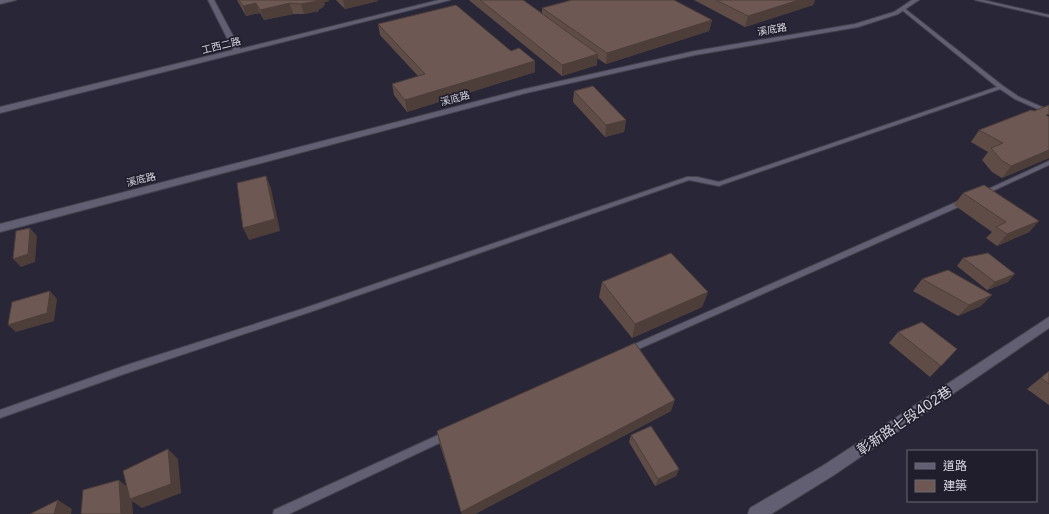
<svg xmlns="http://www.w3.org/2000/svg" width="1049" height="514" viewBox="0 0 1049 514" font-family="Inter,'Noto Sans TC',sans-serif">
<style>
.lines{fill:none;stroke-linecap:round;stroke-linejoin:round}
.service-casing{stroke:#464351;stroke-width:2}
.minor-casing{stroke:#464351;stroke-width:2}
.service{fill:#625f72;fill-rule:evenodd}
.minor{fill:#625f72;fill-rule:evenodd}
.wall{fill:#5f4c47}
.shaded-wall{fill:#4d3e3a}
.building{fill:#6e5853;stroke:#4d3e3a}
.labels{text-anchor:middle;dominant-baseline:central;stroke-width:3.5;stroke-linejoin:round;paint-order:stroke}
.far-street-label{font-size:10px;fill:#d9d8e3;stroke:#201d2d}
.near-street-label{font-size:14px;fill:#d9d8e3;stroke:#201d2d}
</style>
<rect width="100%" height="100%" fill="#292737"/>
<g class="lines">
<!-- service casing -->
<g class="service-casing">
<path id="service" d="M 975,0 L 983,0 L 1049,15 L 1049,17 Z
M 902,8 L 904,8 L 1003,86 L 1019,97 L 1049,110 L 1049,114 L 1015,99 L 1000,89 L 721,185 L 719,186 L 689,180 L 310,312 L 124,374 L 0,418 L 0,410 L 124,366 L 305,308 L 687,177 L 697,177 L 719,182 L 997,87 L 902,10 Z
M 1049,161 L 1049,165 L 986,194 L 984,195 L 981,193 L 982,192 Z
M 961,200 L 965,200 L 966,202 L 965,204 L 632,352 L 629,353 L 626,352 L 625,350 L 626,348 Z
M 447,431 L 450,432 L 452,435 L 450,438 L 289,514 L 273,514 L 274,510 Z"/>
</g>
<!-- minor casing -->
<g class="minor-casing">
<path id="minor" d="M 0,0 L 16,0 L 0,4 Z
M 208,0 L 214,0 L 240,49 L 439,0 L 450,0 L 0,113 L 0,107 L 233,50 Z
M 912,0 L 919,0 L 898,14 L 858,27 L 695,55 L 526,93 L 0,232 L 0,224 L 525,89 L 695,51 L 855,24 L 894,12 Z
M 1049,317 L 1049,328 L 834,475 L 771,514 L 748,514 L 750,508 L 824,465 Z"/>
</g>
<!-- service -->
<use href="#service" class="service"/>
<!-- minor -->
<use href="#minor" class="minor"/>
</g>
<!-- wall -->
<path class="wall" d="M 237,0 L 329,0 L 329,1 L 324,2 L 325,4 L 322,8 L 319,9 L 319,11 L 304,14 L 293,14 L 264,20 L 260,13 L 246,16 Z
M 336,0 L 378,0 L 378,1 L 345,9 Z
M 469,0 L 523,0 L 542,13 L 542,8 L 712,20 L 709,31 L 606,64 L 597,58 L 597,65 L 562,76 L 470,1 Z
M 694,0 L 815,0 L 813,5 L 745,27 Z
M 378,24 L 535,72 L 407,112 L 394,95 L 392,84 L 418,76 L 380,35 Z
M 574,91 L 626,120 L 624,132 L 605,137 L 573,102 Z
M 979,130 L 1049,158 L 1002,178 L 992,172 L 982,160 L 988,152 L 971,142 Z
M 963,193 L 1039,221 L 1029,232 L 997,246 L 986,238 L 992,232 L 954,205 Z
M 963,258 L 1008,282 L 987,290 L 957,266 Z
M 922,279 L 981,306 L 958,316 L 913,291 Z
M 602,282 L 708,292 L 702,307 L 632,338 L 599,297 Z
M 898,332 L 957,349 L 930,377 L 889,343 Z
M 1049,371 L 1049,405 L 1027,389 Z
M 671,411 L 475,514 L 462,514 L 439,442 L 437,431 Z
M 631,435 L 679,469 L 676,476 L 655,486 L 629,442 Z"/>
<!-- shaded-wall -->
<path class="shaded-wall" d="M 316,0 L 329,0 L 329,1 L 324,2 L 325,4 L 322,8 L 319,9 L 319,11 L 304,14 L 301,4 Z
M 343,0 L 378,0 L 378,1 L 345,9 Z
M 799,0 L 815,0 L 813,5 L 745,27 L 748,16 Z
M 256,3 L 260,13 L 246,16 L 243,6 Z
M 290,3 L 293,14 L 264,20 L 260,10 Z
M 712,20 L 709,31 L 606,64 L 607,53 Z
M 598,54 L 597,65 L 562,76 L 562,65 Z
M 535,61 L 535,72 L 407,112 L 405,100 Z
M 626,120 L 624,132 L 605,137 L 606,125 Z
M 1049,150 L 1049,158 L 1002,178 L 1011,166 Z
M 266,176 L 271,188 L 280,231 L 249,240 L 243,228 Z
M 1039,221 L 1029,232 L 997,246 L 1007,234 Z
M 30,228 L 37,236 L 35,262 L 21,267 L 13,259 Z
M 1015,274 L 1008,282 L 987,290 L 995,282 Z
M 50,291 L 57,299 L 54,321 L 16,332 L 8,325 Z
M 708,292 L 702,307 L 632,338 L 635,324 Z
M 992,295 L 981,306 L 958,316 L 969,305 Z
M 675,400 L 671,411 L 475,514 L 462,514 L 461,512 Z
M 168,449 L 178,459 L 181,493 L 142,508 L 132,501 L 133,514 L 121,514 L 119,480 L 131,490 Z
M 679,469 L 676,476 L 655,486 L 658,479 Z
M 58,500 L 72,509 L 71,514 L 54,514 Z"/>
<!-- building -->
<path class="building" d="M 239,0 L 316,0 L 317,1 L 301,4 L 290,3 L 260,10 L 256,3 L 243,6 Z
M 480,0 L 523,0 L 598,54 L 562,65 Z
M 572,0 L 674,0 L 712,20 L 607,53 L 542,8 Z
M 716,0 L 799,0 L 748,16 Z
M 456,5 L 511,51 L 519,48 L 535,61 L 405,100 L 392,84 L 425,74 L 378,24 Z
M 593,86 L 626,120 L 606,125 L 574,91 Z
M 1049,105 L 1049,114 L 1046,115 L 1049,117 L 1049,150 L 1011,166 L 1001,160 L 991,148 L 1003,143 L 979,130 L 1031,110 L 1034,111 Z
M 266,176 L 275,219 L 243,228 L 237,183 Z
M 984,185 L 1039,221 L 1007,234 L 996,227 L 1006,222 L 963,193 Z
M 30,228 L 28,254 L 13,259 L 16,231 Z
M 671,253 L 708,292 L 635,324 L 602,282 Z
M 988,253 L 1015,274 L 995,282 L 963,258 Z
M 948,270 L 992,295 L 969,305 L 922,279 Z
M 50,291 L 47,313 L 8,325 L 12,302 Z
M 922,322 L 957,349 L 941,366 L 898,332 Z
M 635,343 L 675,400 L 461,512 L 437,431 Z
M 1049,371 L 1049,384 L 1041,378 Z
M 651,426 L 679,469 L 658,479 L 631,435 Z
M 168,449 L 171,484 L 130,499 L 123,471 Z
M 119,480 L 121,514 L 81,514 L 83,490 Z
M 58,500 L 54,514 L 30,514 Z"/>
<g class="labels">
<!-- far-street labels -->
<g class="far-street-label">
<text transform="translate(772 29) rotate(-10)">溪底路</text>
<text transform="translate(221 45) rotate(-14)">工西二路</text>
<text transform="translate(455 98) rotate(-15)">溪底路</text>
<text transform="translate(141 179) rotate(-14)">溪底路</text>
</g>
<!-- near-street labels -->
<g class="near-street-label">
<text transform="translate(904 420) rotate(-34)">彰新路七段402巷</text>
</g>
</g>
<!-- legend -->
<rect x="907" y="450" width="130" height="52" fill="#201d2d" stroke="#6a6876"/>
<rect x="915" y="463" width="20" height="6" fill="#625f72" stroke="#6a6876"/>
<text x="943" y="470" font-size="12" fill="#d9d8e3">道路</text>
<rect x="915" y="480" width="20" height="12" fill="#6e5853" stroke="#6a6876"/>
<text x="943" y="490" font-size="12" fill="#d9d8e3">建築</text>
</svg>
